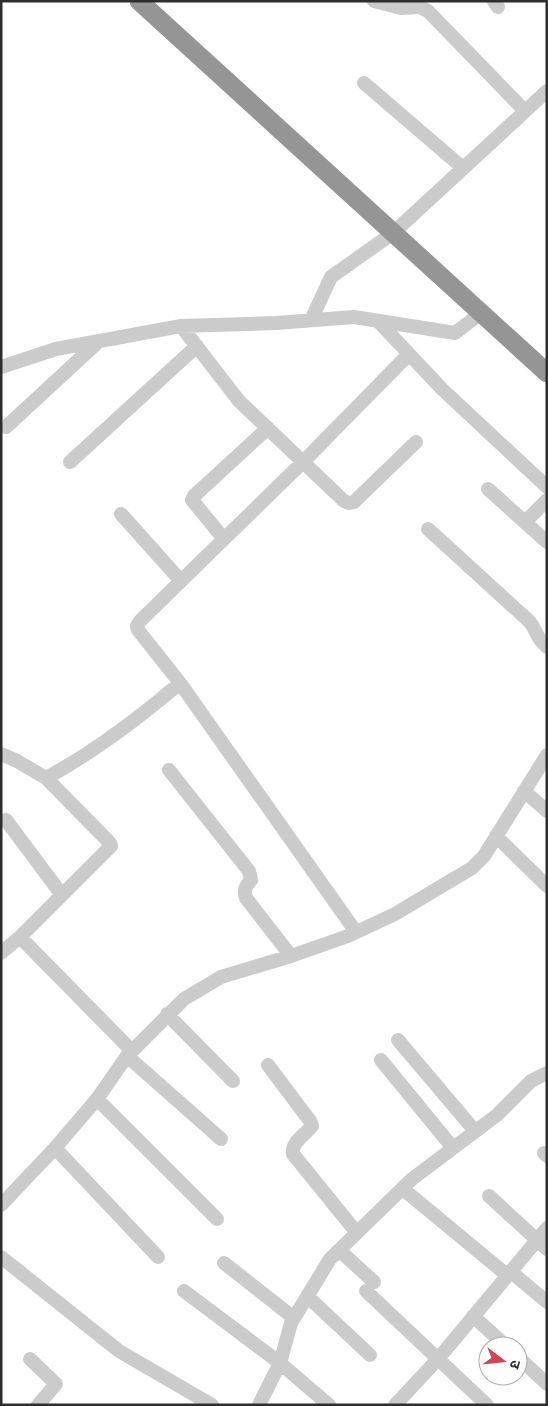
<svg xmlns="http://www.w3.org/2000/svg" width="548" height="1406" viewBox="0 0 548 1406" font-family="Montserrat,'Noto Sans Devanagari',sans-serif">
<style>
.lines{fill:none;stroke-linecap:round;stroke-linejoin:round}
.minor{stroke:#cbcbcb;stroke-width:14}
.highway{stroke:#959595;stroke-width:19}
</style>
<rect width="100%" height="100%" fill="#fff"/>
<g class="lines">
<!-- minor -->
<path class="minor" d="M 374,1 L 401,8 L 420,7 L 428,11 L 525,111
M 494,1 L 498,7
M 364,83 L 463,168
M 311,320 L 331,277 L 393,233 L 547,91
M 378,321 L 442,389 L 547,487
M 181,326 L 239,401 L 344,501 L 349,503 L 354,502 L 416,442
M 1,367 L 56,349 L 181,326 L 276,323 L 354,317 L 455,333 L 481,313
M 6,427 L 98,342
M 70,462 L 197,346
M 488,489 L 547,542
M 121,514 L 181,581
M 525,522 L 547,500
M 428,529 L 529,621 C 538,631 534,636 547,647
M 224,539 L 192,500 L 194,496 L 268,428
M 1,754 L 17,761 L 46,778 L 110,843 L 111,846 L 20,937 L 1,953
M 169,770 L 249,871 L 251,880 C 246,886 243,890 246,898 L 291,956
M 46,778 C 94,752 139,718 180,683
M 524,791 L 547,811
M 6,820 L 62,895
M 496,836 L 547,886
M 356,932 L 180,683 L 138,630 L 137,626 L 140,621 L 304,461 L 408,355
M 20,937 L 132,1051
M 167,1014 L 233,1081
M 398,1040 L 475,1131
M 127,1056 L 221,1139
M 381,1060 L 453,1148
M 268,1065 L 310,1121 L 312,1126 C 305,1135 291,1142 293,1154 L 357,1233
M 97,1099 L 217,1219
M 55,1148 L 158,1257
M 544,1153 L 547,1156
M 403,1189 L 507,1275
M 489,1196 L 547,1249
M 1,1205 L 55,1148 L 97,1099 L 127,1056 L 184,999 L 221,977 L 291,956 L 348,936 L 395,914 L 472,868 L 484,856 L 547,755
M 339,1250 L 374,1282
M 1,1257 L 119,1351 L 212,1405
M 224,1263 L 294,1318
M 510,1271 L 547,1302
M 184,1291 L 280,1363 L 329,1405
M 366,1291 L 487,1405
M 307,1296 L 370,1355
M 473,1316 L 506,1346
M 518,1357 L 547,1384
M 30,1359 L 56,1384 L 38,1405
M 259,1405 L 280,1363 L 291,1323 L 330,1259 L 412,1179 L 497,1115 L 531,1081 L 547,1073
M 395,1405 L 438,1359 L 547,1228"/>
<!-- highway -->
<path class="highway" d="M 139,1 L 547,373"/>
</g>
<!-- border -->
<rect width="548" height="1406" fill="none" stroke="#2e2e2e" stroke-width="5"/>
<!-- north arrow -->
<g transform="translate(503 1361) rotate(106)"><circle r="24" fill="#ffffff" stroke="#ababab"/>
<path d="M0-4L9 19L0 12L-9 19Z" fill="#d14558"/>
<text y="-8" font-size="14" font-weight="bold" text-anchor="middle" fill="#2e2e2e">उ</text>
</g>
</svg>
